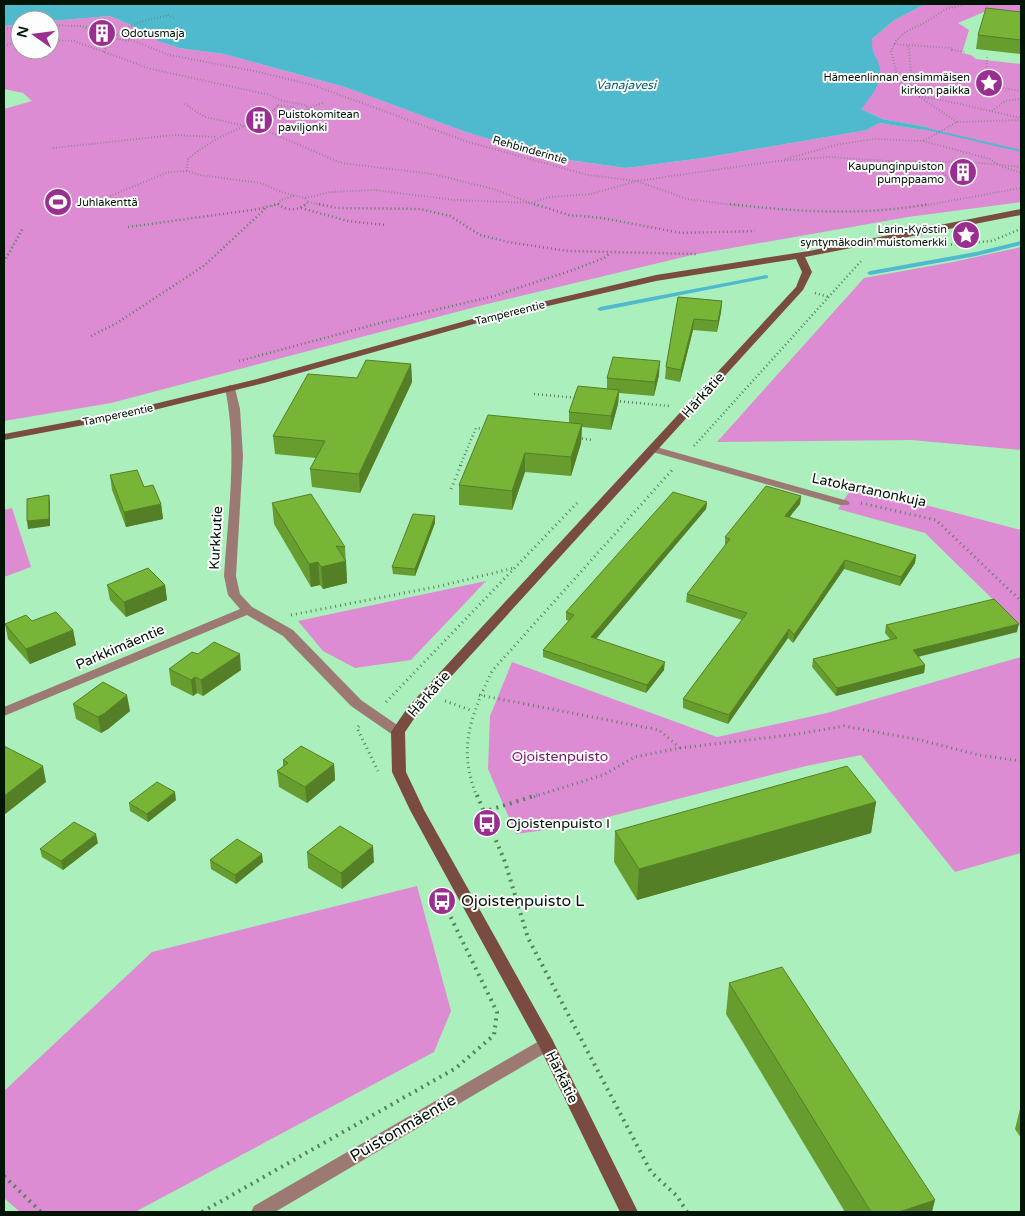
<svg xmlns="http://www.w3.org/2000/svg" width="1025" height="1216" viewBox="0 0 1025 1216" font-family="'Varela Round',sans-serif">
<style>
.green{fill:#dd8bd2}
.water{fill:#4fbace}
.lines{fill:none;stroke-linecap:round;stroke-linejoin:round}
.stream{fill:#4fbace;fill-rule:evenodd}
.path-far3{stroke:#558160;stroke-width:2;stroke-dasharray:0.5 2.5;stroke-linecap:butt}
.path-far2{stroke:#558160;stroke-width:2.5;stroke-dasharray:1 3;stroke-linecap:butt}
.path-far1{stroke:#558160;stroke-width:3;stroke-dasharray:1 4;stroke-linecap:butt}
.path{stroke:#558160;stroke-width:4;stroke-dasharray:2 5;stroke-linecap:butt}
.street{fill:#9c7a73;fill-rule:evenodd}
.secondary{fill:#7a4b41;fill-rule:evenodd}
.wall{fill:#679c2f}
.shaded-wall{fill:#547f26}
.building{fill:#78b537;stroke:#547f26}
.labels{text-anchor:middle;dominant-baseline:central;stroke-width:4;stroke-linejoin:round;paint-order:stroke}
.far-poi-label{font-size:11px;fill:#001505;stroke:#fdfdfd;text-anchor:start}
.far-street-label{font-size:11px;fill:#001505;stroke:#fdfdfd}
.far-water-label{font-size:12px;font-style:italic;fill:#006371;stroke:#fdfdfd}
.street-label{font-size:14px;fill:#001505;stroke:#fdfdfd}
.park-label{font-size:14px;fill:#73166c;stroke:#fdfdfd}
.poi-label{font-size:14px;fill:#001505;stroke:#fdfdfd;text-anchor:start}
.near-poi-label{font-size:16px;fill:#001505;stroke:#fdfdfd;text-anchor:start}
.near-street-label{font-size:16px;fill:#001505;stroke:#fdfdfd}
</style>
<rect width="100%" height="100%" fill="#abf0bc"/>
<!-- green -->
<path class="green" d="M 925,4 L 1021,4 L 1021,16 L 984,12 L 958,23 L 969,30 L 962,53 L 971,55 L 976,59 L 1021,64 L 1021,202 L 908,217 L 692,255 L 483,305 L 111,403 L 4,421 L 4,109 L 32,101 L 23,93 L 4,89 L 4,26 L 20,24 L 20,50 L 50,50 L 50,21 L 110,16 L 151,34 L 158,41 L 179,48 L 224,54 L 345,87 L 466,132 L 547,157 L 626,168 L 703,158 L 867,130 L 879,123 L 924,130 L 927,127 L 882,119 L 861,109 L 875,56 L 871,48 L 872,39 L 893,21 Z
M 1021,247 L 1021,450 L 911,440 L 717,442 L 864,278 L 953,262 Z
M 853,486 L 1021,530 L 1021,627 L 925,533 L 838,509 Z
M 12,508 L 31,567 L 4,577 L 4,510 Z
M 486,581 L 411,660 L 355,668 L 323,651 L 298,621 Z
M 1021,657 L 1021,853 L 955,872 L 861,755 L 806,766 L 573,826 L 516,834 L 488,769 L 490,716 L 512,662 L 717,737 L 827,713 Z
M 417,886 L 451,1011 L 434,1052 L 135,1212 L 20,1212 L 4,1198 L 4,1091 L 152,952 Z"/>
<!-- water -->
<path class="water" d="M 4,4 L 925,4 L 893,21 L 872,39 C 872,51 873,51 878,62 C 885,81 872,95 861,109 L 882,119 L 927,127 L 929,129 L 924,130 L 879,123 L 867,130 L 703,158 L 626,168 L 547,157 L 466,132 L 345,87 L 224,54 L 179,48 L 158,41 L 151,34 L 110,16 L 50,21 L 20,20 L 20,24 L 4,26 Z"/>
<g class="lines">
<!-- stream -->
<path class="stream" d="M 927,128 L 1021,150 L 1021,152 L 927,130 Z
M 1021,241 L 1021,245 L 976,256 L 870,275 L 867,273 L 870,271 L 976,252 Z
M 766,275 L 768,276 L 768,278 L 600,311 L 597,309 L 600,307 Z"/>
<!-- path-far3 -->
<path class="path-far3" d="M 168,15 L 174,18
M 50,25 L 99,27 L 169,55 L 254,71 L 313,85 L 468,142 L 588,175 L 637,181 L 778,161 L 831,157 L 887,161 L 970,162 L 1021,167
M 80,26 L 108,37 L 129,41
M 4,29 L 20,28
M 50,40 L 74,41 L 151,69 L 270,95 L 283,101 L 306,105 L 308,110 L 330,112 L 344,110
M 894,44 L 952,48 L 952,50 L 966,52
M 4,45 L 20,43
M 104,52 C 116,25 143,21 169,15
M 987,57 L 986,80 L 997,87 L 1021,91
M 905,86 L 912,84 L 909,48 L 906,45
M 919,97 L 938,99 L 1021,118
M 185,104 L 205,117 L 245,126
M 278,105 L 293,107 L 298,112
M 308,108 L 323,103
M 274,109 L 289,114
M 992,111 L 1005,101 L 1021,99
M 273,115 L 271,114 L 278,105
M 269,117 L 308,110
M 957,122 L 899,83 L 891,51 L 896,41 L 905,32 L 928,21 L 946,9 L 965,4
M 923,141 L 990,159 L 1001,166 L 1021,173
M 53,148 L 174,135 L 216,137
M 785,159 L 840,144 L 875,139 L 923,141 L 957,122 L 1021,120
M 932,163 L 954,183
M 187,171 L 188,159 C 207,143 228,132 251,124 L 341,163 L 433,174 L 497,190 L 538,206
M 110,196 L 169,172 L 187,171 L 200,175 L 261,183 L 281,192 L 305,198 L 330,192 L 374,190 L 455,200 L 530,203 L 549,197 L 591,194 L 637,181 L 687,199 L 741,206
M 308,202 L 325,206
M 278,204 L 281,200 L 294,196
M 272,206 L 278,204 L 280,206
M 305,206 L 308,202 L 305,198
M 922,206 L 1021,188"/>
<!-- path-far2 -->
<path class="path-far2" d="M 278,204 C 287,211 297,211 306,204
M 319,204 L 336,208 L 420,209 L 450,216 L 480,235 L 508,242 L 568,251 L 697,254
M 534,204 L 569,215 L 602,218 L 681,233 L 755,231
M 730,204 C 796,212 863,216 929,204
M 301,208 L 348,221 L 385,225
M 128,227 L 259,209 L 277,204
M 935,246 L 992,241 L 1018,230
M 4,262 L 23,228
M 815,293 L 829,297
M 91,336 L 117,323 L 205,265 L 267,207
M 239,361 L 384,322 L 494,296 L 573,270 L 604,258 L 610,253
M 534,394 L 578,398
M 616,401 L 670,406
M 578,438 L 592,440
M 694,446 L 862,260
M 460,466 L 476,428 L 484,429"/>
<!-- path-far1 -->
<path class="path-far1" d="M 451,489 L 461,465
M 861,503 L 936,520 L 1021,601
M 291,615 L 440,586 L 514,568
M 479,695 L 659,730 L 680,748 L 635,757 L 603,775 L 533,797
M 445,701 L 473,711
M 386,702 L 579,501
M 359,726 L 357,728 L 378,771
M 680,748 L 798,734 L 844,726 L 920,740 L 979,755 L 1021,761
M 477,797 C 457,748 471,716 492,671 L 673,469"/>
<!-- path -->
<path class="path" d="M 477,795 L 505,862 L 528,938 L 651,1172 L 677,1196 L 687,1212
M 483,812 L 537,795
M 4,1176 L 41,1212
M 202,1212 L 456,1068 L 494,1035 L 497,1012 L 437,889"/>
<!-- street -->
<path class="street" d="M 230,385 L 235,388 L 240,409 L 243,456 L 236,576 L 240,594 L 252,607 L 293,630 L 361,700 L 403,729 L 405,732 L 403,735 L 393,735 L 351,706 L 283,636 L 247,615 L 4,716 L 4,707 L 240,609 L 228,595 L 224,576 C 228,513 238,450 225,388 Z
M 653,446 L 848,501 L 850,503 L 848,505 L 840,505 L 649,451 L 647,449 Z
M 546,1037 L 552,1039 L 554,1044 L 552,1049 L 275,1212 L 251,1212 L 254,1206 Z"/>
<!-- secondary -->
<path class="secondary" d="M 1021,209 L 1021,215 L 805,257 L 812,272 L 803,290 L 418,713 L 405,732 L 406,772 L 424,810 L 552,1039 L 638,1212 L 620,1212 L 539,1046 L 410,810 L 392,772 L 391,732 L 408,707 L 796,287 L 802,272 L 796,259 L 656,281 L 488,320 L 264,383 L 121,418 L 4,440 L 4,434 L 121,412 L 257,379 L 483,316 L 656,275 L 809,251 Z"/>
</g>
<!-- wall -->
<path class="wall" d="M 1021,12 L 1021,54 L 976,49 L 978,35 Z
M 678,297 L 722,301 L 721,312 L 717,332 L 693,330 L 680,382 L 665,379 L 666,367 Z
M 411,364 L 412,382 L 360,493 L 312,487 L 310,469 L 316,458 L 275,454 L 273,436 L 357,378 Z
M 659,375 L 654,396 L 619,393 L 618,404 L 611,430 L 582,427 L 581,443 L 571,476 L 525,472 L 512,510 L 459,505 L 459,485 L 569,423 L 569,412 L 607,389 L 607,378 Z
M 110,475 L 144,487 L 161,504 L 163,519 L 126,527 L 112,490 Z
M 801,496 L 800,504 L 789,517 L 916,555 L 915,563 L 900,586 L 844,569 L 793,643 L 788,638 L 728,724 L 683,708 L 683,699 L 742,620 L 686,602 L 687,594 L 725,546 L 725,537 Z
M 707,502 L 706,509 L 596,639 L 664,670 L 646,693 L 543,657 L 543,650 L 569,621 L 566,620 L 566,612 Z
M 272,503 L 345,547 L 347,583 L 323,589 L 320,585 L 311,587 L 274,524 Z
M 435,516 L 435,523 L 415,576 L 393,574 L 392,567 Z
M 107,585 L 165,585 L 167,600 L 126,617 L 110,600 Z
M 32,621 L 73,630 L 76,645 L 30,664 L 8,639 L 5,624 Z
M 886,625 L 1017,632 L 918,657 L 925,665 L 924,673 L 836,696 L 812,667 L 813,659 L 890,639 L 885,633 Z
M 198,654 L 241,670 L 203,696 L 197,693 L 193,696 L 171,685 L 169,669 Z
M 73,704 L 130,711 L 108,729 L 101,733 L 76,719 Z
M 283,760 L 334,764 L 335,780 L 307,803 L 279,787 L 277,771 L 283,766 Z
M 176,800 L 148,822 L 130,811 L 129,803 Z
M 876,802 L 871,833 L 637,900 L 614,862 L 615,831 Z
M 98,843 L 63,870 L 42,857 L 40,849 Z
M 307,852 L 374,862 L 342,889 L 308,868 Z
M 210,860 L 263,862 L 236,884 L 211,869 Z
M 729,983 L 932,1212 L 845,1212 L 726,1014 Z
M 1021,1105 L 1021,1138 L 1015,1129 Z"/>
<!-- shaded-wall -->
<path class="shaded-wall" d="M 722,301 L 721,312 L 717,332 L 718,321 Z
M 694,319 L 693,330 L 680,382 L 681,370 Z
M 660,361 L 659,375 L 654,396 L 655,382 Z
M 411,364 L 412,382 L 360,493 L 359,474 Z
M 619,390 L 618,404 L 611,430 L 611,416 Z
M 582,424 L 581,443 L 571,476 L 571,457 Z
M 525,453 L 525,472 L 512,510 L 512,491 Z
M 49,495 L 50,502 L 50,526 L 28,529 L 27,521 Z
M 801,496 L 800,504 L 784,524 L 785,516 Z
M 707,502 L 706,509 L 591,645 L 591,637 Z
M 161,504 L 163,519 L 126,527 L 124,512 Z
M 435,516 L 435,523 L 415,576 L 415,569 Z
M 916,555 L 915,563 L 900,586 L 901,577 Z
M 845,560 L 844,569 L 793,643 L 794,635 Z
M 346,561 L 347,583 L 323,589 L 321,567 Z
M 318,562 L 320,585 L 311,587 L 309,564 Z
M 165,585 L 167,600 L 126,617 L 124,602 Z
M 1019,624 L 1017,632 L 912,658 L 913,650 Z
M 789,629 L 788,638 L 728,724 L 729,715 Z
M 73,630 L 76,645 L 30,664 L 26,649 Z
M 240,654 L 241,670 L 203,696 L 201,680 Z
M 665,662 L 664,670 L 646,693 L 647,685 Z
M 925,665 L 924,673 L 836,696 L 837,688 Z
M 195,677 L 197,693 L 193,696 L 191,680 Z
M 127,695 L 130,711 L 108,729 L 101,733 L 98,717 Z
M 334,764 L 335,780 L 307,803 L 305,787 Z
M 43,766 L 46,782 L 4,815 L 4,796 Z
M 175,792 L 176,800 L 148,822 L 147,814 Z
M 876,802 L 871,833 L 637,900 L 639,869 Z
M 96,834 L 98,843 L 63,870 L 61,861 Z
M 373,846 L 374,862 L 342,889 L 341,873 Z
M 262,854 L 263,862 L 236,884 L 235,875 Z
M 935,1200 L 932,1212 L 899,1212 Z"/>
<!-- building -->
<path class="building" d="M 986,8 L 1021,12 L 1021,40 L 978,35 Z
M 678,297 L 722,301 L 718,321 L 694,319 L 681,370 L 666,367 Z
M 613,357 L 660,361 L 655,382 L 607,378 Z
M 366,360 L 411,364 L 359,474 L 310,469 L 325,441 L 273,436 L 308,374 L 357,378 Z
M 578,386 L 619,390 L 611,416 L 569,412 Z
M 488,415 L 582,424 L 571,457 L 525,453 L 512,491 L 459,485 Z
M 137,470 L 144,487 L 153,485 L 161,504 L 124,512 L 110,475 Z
M 766,486 L 801,496 L 785,516 L 916,555 L 901,577 L 845,560 L 794,635 L 789,629 L 729,715 L 683,699 L 747,613 L 687,594 L 730,539 L 725,537 Z
M 673,492 L 707,502 L 591,637 L 665,662 L 647,685 L 543,650 L 574,615 L 566,612 Z
M 311,494 L 345,547 L 336,546 L 346,561 L 321,567 L 318,562 L 309,564 L 272,503 Z
M 49,495 L 49,519 L 27,521 L 27,499 Z
M 413,514 L 435,516 L 415,569 L 392,567 Z
M 148,568 L 165,585 L 124,602 L 107,585 Z
M 994,599 L 1019,624 L 913,650 L 925,665 L 837,688 L 813,659 L 897,638 L 886,625 Z
M 56,612 L 73,630 L 26,649 L 5,624 L 26,615 L 32,621 Z
M 214,642 L 240,654 L 201,680 L 195,677 L 191,680 L 169,669 L 192,652 L 198,654 Z
M 103,682 L 127,695 L 105,713 L 98,717 L 73,704 Z
M 4,746 L 43,766 L 4,796 Z
M 301,746 L 334,764 L 305,787 L 277,771 L 288,763 L 283,760 Z
M 847,766 L 876,802 L 639,869 L 615,831 Z
M 157,782 L 175,792 L 147,814 L 129,803 Z
M 74,822 L 96,834 L 61,861 L 40,849 Z
M 340,826 L 373,846 L 341,873 L 307,852 Z
M 237,839 L 262,854 L 235,875 L 210,860 Z
M 782,967 L 935,1200 L 899,1212 L 871,1212 L 729,983 Z"/>
<!-- icons -->
<defs>
<g id="building-disc" transform="scale(1.4375)"><circle r="9.5" fill="#9b2f91" stroke="#fdfdfd"/><path d="M-4-6H4V6H1V3H-1V6H-4ZM-2.5-4.3h1.7v1.8h-1.7ZM.8-4.3h1.7v1.8H.8ZM-2.5-1h1.7V.8h-1.7ZM.8-1h1.7V.8H.8Z" fill="#fff"/></g>
<g id="sight-disc" transform="scale(1.4375)"><circle r="9.5" fill="#9b2f91" stroke="#fdfdfd"/><path d="M0-6L1.8-2.2L6-1.7L2.9 1.2L3.7 5.4L0 3.3L-3.7 5.4L-2.9 1.2L-6-1.7L-1.8-2.2Z" fill="#fff"/></g>
<g id="stadium-disc" transform="scale(1.4375)"><circle r="9.5" fill="#9b2f91" stroke="#fdfdfd"/><path d="M0-5a6.5 5 0 1 0 0 10a6.5 5 0 1 0 0-10ZM-3.5-1.8h7v3.6h-7Z" fill="#fff"/></g>
<g id="bus-disc" transform="scale(1.4375)"><circle r="9.5" fill="#9b2f91" stroke="#fdfdfd"/><path d="M-5-6H5V4H4V6H2V4H-2V6H-4V4H-5ZM-3.5-4V0h7V-4ZM-3.5 1.2v1.5H-2V1.2ZM2 1.2v1.5H3.5V1.2Z" fill="#fff"/></g>
</defs>
<g fill-rule="evenodd">
<use href="#building-disc" x="102" y="33"/>
<use href="#sight-disc" x="989" y="83"/>
<use href="#building-disc" x="259" y="120"/>
<use href="#building-disc" x="963" y="172"/>
<use href="#stadium-disc" x="58" y="202"/>
<use href="#sight-disc" x="966" y="235"/>
<use href="#bus-disc" x="487" y="823"/>
<use href="#bus-disc" x="442" y="901"/>
</g>
<g class="labels">
<!-- far-poi labels -->
<g class="far-poi-label">
<text x="121" y="33">Odotusmaja</text>
<text x="970" y="77" text-anchor="end">Hämeenlinnan ensimmäisen<tspan x="970" dy="13">kirkon paikka</tspan></text>
<text x="278" y="114">Puistokomitean<tspan x="278" dy="13">paviljonki</tspan></text>
<text x="944" y="166" text-anchor="end">Kaupunginpuiston<tspan x="944" dy="13">pumppaamo</tspan></text>
<text x="77" y="202">Juhlakenttä</text>
<text x="947" y="229" text-anchor="end">Larin-Kyöstin<tspan x="947" dy="13">syntymäkodin muistomerkki</tspan></text>
</g>
<!-- far-street labels -->
<g class="far-street-label">
<text transform="translate(530 150) rotate(16)">Rehbinderintie</text>
<text transform="translate(510 313) rotate(-14)">Tampereentie</text>
<text transform="translate(118 415) rotate(-12)">Tampereentie</text>
</g>
<!-- far-water labels -->
<g class="far-water-label">
<text x="626" y="85">Vanajavesi</text>
</g>
<!-- street labels -->
<g class="street-label">
<text transform="translate(703 395) rotate(-48)">Härkätie</text>
<text transform="translate(869 490) rotate(12)">Latokartanonkuja</text>
<text transform="translate(216 538) rotate(-87)">Kurkkutie</text>
<text transform="translate(120 647) rotate(-23)">Parkkimäentie</text>
<text transform="translate(429 694) rotate(-49)">Härkätie</text>
<text transform="translate(562 1077) rotate(64)">Härkätie</text>
</g>
<!-- park labels -->
<g class="park-label">
<text x="560" y="756">Ojoistenpuisto</text>
</g>
<!-- poi labels -->
<g class="poi-label">
<text x="506" y="823">Ojoistenpuisto I</text>
</g>
<!-- near-poi labels -->
<g class="near-poi-label">
<text x="461" y="901">Ojoistenpuisto L</text>
</g>
<!-- near-street labels -->
<g class="near-street-label">
<text transform="translate(403 1128) rotate(-30)">Puistonmäentie</text>
</g>
</g>
<!-- border -->
<rect width="1025" height="1216" fill="none" stroke="#001505" stroke-width="10"/>
<!-- north arrow -->
<g transform="translate(35 35) rotate(284)"><circle r="24" fill="#fdfdfd" stroke="#98a09a"/>
<path d="M0-4L9 19L0 12L-9 19Z" fill="#9b2f91"/>
<text y="-8" font-size="14" font-weight="bold" text-anchor="middle" fill="#001505">N</text>
</g>
</svg>
